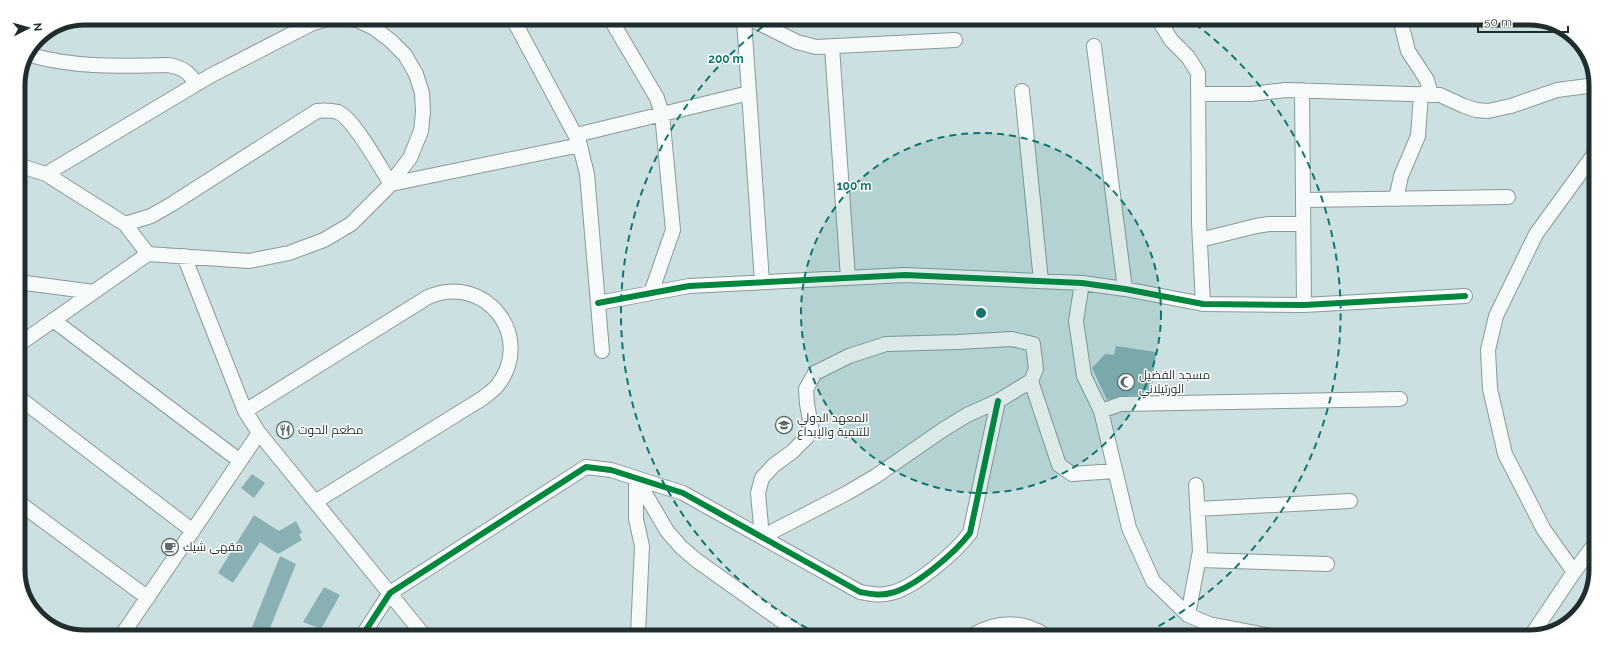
<svg xmlns="http://www.w3.org/2000/svg" width="1614" height="655" viewBox="0 0 1614 655" font-family="Raleway,Cairo,sans-serif">
<style>
.building{fill:#89b1b4}
.lines{fill:none;stroke-linecap:round;stroke-linejoin:round}
.minor-casing{stroke:#8a999a;stroke-width:16}
.minor{stroke:#f7fafb;stroke-width:14}
.cycleway-casing{stroke:#fff;stroke-width:8}
.cycleway{stroke:#00873e;stroke-width:6}
.ring{fill:none;stroke:#0f766e;stroke-width:2;stroke-dasharray:7 5}
.labels{text-anchor:middle;dominant-baseline:central;stroke-width:3;stroke-linejoin:round;paint-order:stroke}
.poi-label{font-size:12px;fill:#1f2d2f;stroke:#fff;text-anchor:start}
.rim{fill:none;stroke:#1f2d2f;stroke-width:5}
.centre{fill:#0f766e;stroke:#fff;stroke-width:2}
.ring-label{font-size:12px;text-anchor:middle;font-weight:bold;fill:#0f766e;stroke:#fff;stroke-width:3;stroke-linejoin:round;paint-order:stroke}
</style>
<rect width="100%" height="100%" fill="#cce0e2"/>
<!-- building -->
<path class="building" d="M 1116,346 L 1156,352 L 1151,395 L 1121,396 L 1107,400 L 1092,368 L 1105,354 L 1114,355 Z
M 252,474 L 265,483 L 254,498 L 241,488 Z
M 254,515 L 279,531 L 296,521 L 302,533 L 299,534 L 302,540 L 278,554 L 260,542 L 233,583 L 218,573 Z
M 280,556 L 296,564 L 268,633 L 259,633 L 251,630 Z
M 324,587 L 340,595 L 321,629 L 303,622 Z"/>
<g class="lines">
<!-- minor casing -->
<g class="minor-casing">
<path id="minor" d="M 513,19 L 579,142 L 587,174 L 602,351
M 611,20 L 657,98 L 662,114 L 673,230 L 651,293
M 744,20 L 762,282
M 753,20 L 797,42 L 816,47 L 955,40
M 1160,22 L 1171,40 L 1188,57 L 1198,73 L 1199,223 L 1203,304
M 1401,23 L 1408,51 L 1427,80 L 1431,95
M 1094,46 L 1125,289
M 832,47 L 848,278
M 30,55 C 77,68 119,66 168,65 C 184,68 187,71 197,84
M 1302,90 L 1304,305
M 1022,91 L 1041,281
M 1199,94 L 1250,94 L 1286,90 L 1440,95 L 1464,106 L 1476,110 L 1488,111 L 1511,106 L 1557,90 L 1596,85
M 576,135 L 749,93
M 18,165 L 46,174 L 210,76 L 313,23 L 328,19
M 46,174 L 125,224 L 148,254
M 1396,199 L 1401,176 L 1418,136 L 1421,94
M 1303,200 L 1508,197
M 125,224 L 151,216 L 172,204 L 317,111 C 324,110 330,110 338,112 C 354,119 380,167 391,184 L 580,145
M 1200,240 L 1256,226 L 1269,224 L 1303,224
M 184,256 L 245,411 L 259,433 L 422,633
M 18,282 L 94,292
M 1082,283 L 1076,321 L 1084,376 L 1101,411 L 1129,528 L 1153,581 L 1188,615 L 1209,624 L 1271,636
M 598,303 L 689,286 L 905,275 L 1082,283 L 1125,289 L 1203,304 L 1304,305 L 1465,296
M 53,320 L 240,461
M 1012,339 L 1033,344 L 1036,369 L 1031,381 L 998,401 L 967,415 L 944,429 L 876,476 L 847,493 L 762,537 L 758,493 L 762,478 L 774,465 L 792,452 L 807,437 L 811,426 L 807,404 L 806,389 L 815,373 L 849,356 L 886,344 L 958,342 Z
M 18,345 L 148,254 L 249,261 L 289,253 L 324,240 L 351,224 L 387,188 L 410,158 L 421,131 L 423,112 L 422,93 L 416,74 L 405,55 L 391,41 L 374,28 L 357,20 L 350,19
M 1031,381 L 1059,465 L 1072,474 L 1115,471
M 18,397 L 193,531
M 245,411 L 428,297 C 485,272 536,337 497,386 C 493,391 487,394 483,398 L 315,502
M 1101,411 L 1121,404 L 1400,399
M 636,478 L 667,531 L 681,547 L 696,560 L 800,634
M 636,481 L 636,519 L 642,546 L 638,634
M 18,502 L 148,598
M 1197,509 L 1350,501
M 1591,549 L 1574,572 L 1544,530 L 1505,454 L 1490,389 L 1488,350 L 1496,316 L 1536,234 L 1595,153
M 1199,560 L 1327,564
M 1188,615 L 1200,551 L 1196,485
M 124,632 L 259,433
M 364,633 L 390,593 L 586,467 L 611,470 L 683,493 L 860,592 C 871,594 880,596 891,593 C 914,588 956,552 970,533 L 998,401
M 973,635 C 997,621 1020,620 1045,635
M 1531,636 L 1574,572"/>
</g>
<!-- minor -->
<use href="#minor" class="minor"/>
<!-- cycleway casing -->
<g class="cycleway-casing">
<path id="cycleway" d="M 598,303 L 689,286 L 905,275 L 1082,283 L 1125,289 L 1203,304 L 1304,305 L 1465,296
M 364,633 L 390,593 L 586,467 L 611,470 L 683,493 L 860,592 C 871,594 880,596 891,593 C 914,588 956,552 970,533 L 998,401"/>
</g>
<!-- cycleway -->
<use href="#cycleway" class="cycleway"/>
</g>
<!-- distance rings -->
<circle cx="981" cy="313" r="180" fill="#0f766e" fill-opacity=".12"/>
<g class="ring">
<circle cx="981" cy="313" r="180"/>
<path d="M818 634A360 360 0 0 1 769 22M1195 24A360 360 0 0 1 1142 635"/>
</g>
<!-- icons -->
<defs>
<g id="mosque-ring" transform="scale(0.9)"><circle r="9.5" fill="#fff" stroke="#5c6c6e" stroke-width="1.5"/><path d="M3.5-4.9A6 6 0 1 0 3.5 4.9A5 5 0 1 1 3.5-4.9Z" fill="#5c6c6e"/></g>
<g id="school-ring" transform="scale(0.9)"><circle r="9.5" fill="#fff" stroke="#5c6c6e" stroke-width="1.5"/><path d="M0-5L7-2L0 1L-7-2ZM-4 1L0 2.5L4 1V4Q0 6-4 4Z" fill="#5c6c6e"/></g>
<g id="restaurant-ring" transform="scale(0.9)"><circle r="9.5" fill="#fff" stroke="#5c6c6e" stroke-width="1.5"/><path d="M-5-6h1v4h1v-4h1v4h1v-4h1v5L-1.5 .5V6h-2V.5L-5-1ZM5-6V6H3V1.5H1.5Q1.5-4 5-6Z" fill="#5c6c6e"/></g>
<g id="cafe-ring" transform="scale(0.9)"><circle r="9.5" fill="#fff" stroke="#5c6c6e" stroke-width="1.5"/><path d="M-5.5-4.5H6V0H3Q3 3.5 0 3.5H-2.5Q-5.5 3.5-5.5 0ZM3-3.2v2h1.7v-2ZM-6 4.5H4V6H-6Z" fill="#5c6c6e"/></g>
</defs>
<g fill-rule="evenodd">
<use href="#mosque-ring" x="1126" y="382"/>
<use href="#school-ring" x="784" y="425"/>
<use href="#restaurant-ring" x="285" y="430"/>
<use href="#cafe-ring" x="170" y="547"/>
</g>
<g class="labels">
<!-- poi labels -->
<g class="poi-label">
<text x="1139" y="375">مسجد الفضيل<tspan x="1139" dy="14">الورتيلاني</tspan></text>
<text x="797" y="418">المعهد الدولي<tspan x="797" dy="14">للتنمية والإبداع</tspan></text>
<text x="298" y="430">مطعم الحوت</text>
<text x="183" y="547">مقهى شيك</text>
</g>
</g>
<!-- crop -->
<path d="M0 0H1614V655H0ZM85 25H1529A60 60 0 0 1 1589 85V570A60 60 0 0 1 1529 630H85A60 60 0 0 1 25 570V85A60 60 0 0 1 85 25Z" fill="#fff" fill-rule="evenodd"/>
<path class="rim" d="M85 25H1529A60 60 0 0 1 1589 85V570A60 60 0 0 1 1529 630H85A60 60 0 0 1 25 570V85A60 60 0 0 1 85 25Z"/>
<circle cx="981" cy="313" r="6" class="centre"/>
<g class="ring-label">
<text x="726" y="63">200 m</text>
<text x="854" y="190">100 m</text>
</g>
<!-- north arrow -->
<g transform="translate(28 28) rotate(84)" stroke="#ffffff" stroke-width="3" paint-order="stroke">
<path d="M0-3L7 15L0 10L-7 15Z" fill="#1f2d2f"/>
<text y="-6" font-size="11" font-weight="bold" text-anchor="middle" fill="#1f2d2f">N</text>
</g>
<!-- scale -->
<path d="M1478 26v6h90v-6" fill="none" stroke="#1f2d2f" stroke-width="2"/>
<text x="1484" y="26" font-size="12" fill="#1f2d2f" stroke="#ffffff" stroke-width="3" paint-order="stroke">50 m</text>
</svg>
